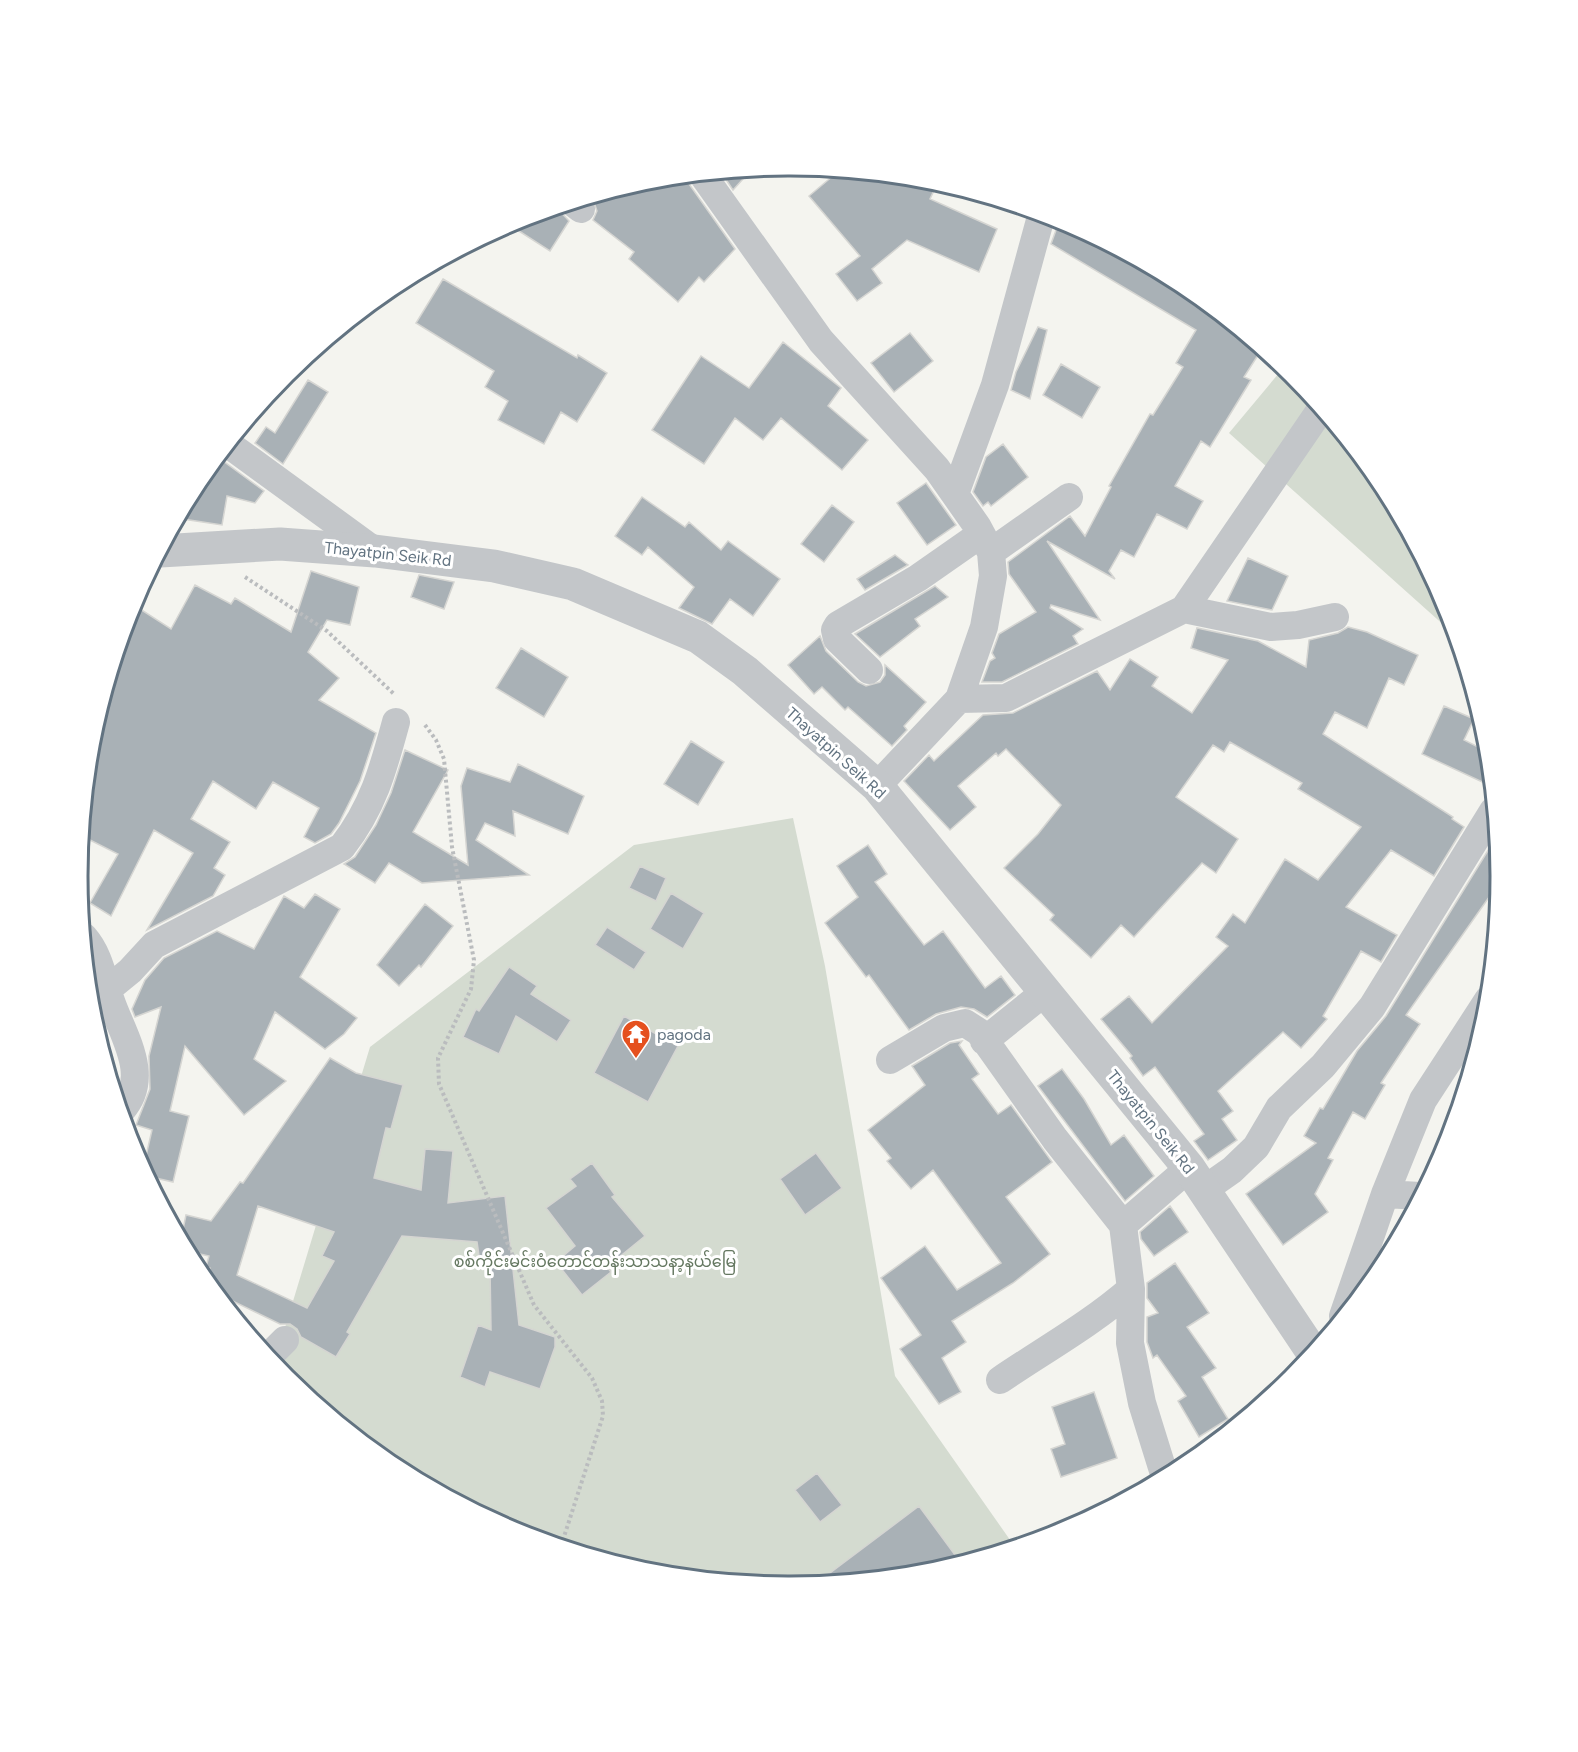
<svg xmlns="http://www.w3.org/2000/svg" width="1578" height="1752" viewBox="0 0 1578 1752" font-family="Figtree,'Noto Sans Myanmar',sans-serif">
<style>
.green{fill:#d4dbd0}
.building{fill:#a9b1b6;stroke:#d5d5d2;stroke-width:1.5;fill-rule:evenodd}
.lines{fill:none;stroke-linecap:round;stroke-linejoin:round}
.path{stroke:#babcbe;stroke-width:4;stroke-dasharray:3 3;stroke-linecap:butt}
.minor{stroke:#c3c6c9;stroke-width:28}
.tertiary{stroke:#c3c6c9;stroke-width:33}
.labels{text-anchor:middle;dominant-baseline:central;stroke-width:6;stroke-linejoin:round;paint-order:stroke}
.street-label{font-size:16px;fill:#627381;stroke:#fff}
.poi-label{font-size:16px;fill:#627381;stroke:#fff;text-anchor:start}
.park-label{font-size:16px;fill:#657861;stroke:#fff}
.rim{fill:none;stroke:#627381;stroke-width:3}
</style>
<rect width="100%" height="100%" fill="#f4f4ef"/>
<!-- green -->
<path class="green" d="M 1284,367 L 1380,481 L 1446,604 L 1456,636 L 1229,433 Z
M 793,818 L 825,966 L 895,1376 L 1015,1547 L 927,1573 L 789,1587 L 650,1573 L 517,1533 L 394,1467 L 286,1379 L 274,1364 L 370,1047 L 634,845 Z
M 1206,1449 L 1184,1467 L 1051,1536 Z"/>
<!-- building -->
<path class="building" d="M 752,169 L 733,190 L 721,172 Z
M 840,170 L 938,182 L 930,199 L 997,229 L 979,272 L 907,240 L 872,269 L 882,283 L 857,301 L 836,274 L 860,256 L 809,196 Z
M 686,175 L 689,184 L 735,249 L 704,282 L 699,277 L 678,302 L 629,259 L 634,252 L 593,220 L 597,211 L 592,196 L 651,179 Z
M 556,207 L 569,221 L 550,251 L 508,224 Z
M 1060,219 L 1184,285 L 1262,349 L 1244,377 L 1251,380 L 1210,447 L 1201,441 L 1175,486 L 1203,501 L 1187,529 L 1157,514 L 1134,557 L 1121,550 L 1109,571 L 1115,579 L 1047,541 L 1100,620 L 1051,605 L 1050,608 L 1083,629 L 1073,636 L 1078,644 L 1002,682 L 982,682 L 990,661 L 995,658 L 992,653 L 999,634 L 1036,612 L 1009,574 L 1008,562 L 1070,516 L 1085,536 L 1111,487 L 1109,486 L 1150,414 L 1153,415 L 1183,367 L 1176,363 L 1196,330 L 1051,244 Z
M 443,279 L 577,358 L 578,355 L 607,373 L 577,422 L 561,412 L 544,444 L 498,420 L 508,401 L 485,387 L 494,371 L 416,323 Z
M 1038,327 L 1047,330 L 1030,399 L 1011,390 L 1016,372 Z
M 910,333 L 933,361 L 894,392 L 871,363 Z
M 783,342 L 841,388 L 828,406 L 868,440 L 842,470 L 781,418 L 763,440 L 735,418 L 704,464 L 652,430 L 701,356 L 749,388 Z
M 1061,364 L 1100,387 L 1082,418 L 1043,395 Z
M 308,380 L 328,392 L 283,464 L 255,443 L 266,427 L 275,433 Z
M 1003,444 L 1028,477 L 991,506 L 988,502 L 983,506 L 973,492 L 986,457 Z
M 216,459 L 223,461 L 264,491 L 255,503 L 227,496 L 222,525 L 183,519 L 185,505 L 198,481 Z
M 926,483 L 956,525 L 927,545 L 897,503 Z
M 642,497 L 685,527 L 689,522 L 721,550 L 728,541 L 780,579 L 753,616 L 730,599 L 712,624 L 679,608 L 694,587 L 648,547 L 642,555 L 615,536 Z
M 832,505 L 854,522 L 824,562 L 801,544 Z
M 895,555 L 908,565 L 865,590 L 857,579 Z
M 1248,558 L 1288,576 L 1272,610 L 1227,601 Z
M 311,571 L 359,587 L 350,625 L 327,620 L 308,652 L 339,678 L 319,700 L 376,733 L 360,781 L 339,823 L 331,834 L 315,843 L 304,837 L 319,808 L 273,782 L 256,809 L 213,781 L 191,819 L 230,842 L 214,868 L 225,875 L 213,896 L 147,930 L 193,853 L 154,830 L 111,916 L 90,903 L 118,854 L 82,836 L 92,737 L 127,620 L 137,607 L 171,629 L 195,585 L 231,604 L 235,598 L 291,632 Z
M 419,575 L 454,582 L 444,609 L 411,597 Z
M 935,586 L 948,597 L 915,619 L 920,626 L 880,657 L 855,634 Z
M 1348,627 L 1367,632 L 1418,655 L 1404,685 L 1389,678 L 1367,728 L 1335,712 L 1323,734 L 1453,817 L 1452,819 L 1464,827 L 1434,876 L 1391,850 L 1346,907 L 1397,935 L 1381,962 L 1361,951 L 1323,1016 L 1327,1019 L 1301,1048 L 1283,1032 L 1218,1091 L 1233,1111 L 1222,1119 L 1237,1140 L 1208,1160 L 1194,1141 L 1204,1134 L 1155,1067 L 1143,1076 L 1130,1058 L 1132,1056 L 1101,1019 L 1129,996 L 1152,1023 L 1228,946 L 1216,937 L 1233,914 L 1245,923 L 1285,859 L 1318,880 L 1361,827 L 1298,789 L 1302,783 L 1230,742 L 1224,752 L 1213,745 L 1176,797 L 1238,839 L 1216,873 L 1202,863 L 1134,937 L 1121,925 L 1091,958 L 1050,920 L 1054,915 L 1004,868 L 1038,834 L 1061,805 L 1006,749 L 998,756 L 996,753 L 958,786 L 976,807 L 950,830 L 904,781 L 929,755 L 934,761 L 983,715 L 1013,713 L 1097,671 L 1110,690 L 1130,659 L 1158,677 L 1152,686 L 1192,713 L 1228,660 L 1191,648 L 1197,628 L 1258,641 L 1306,667 L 1309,640 L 1338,633 Z
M 820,636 L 826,651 L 858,682 L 866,686 L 880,682 L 885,675 L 885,665 L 926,702 L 904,726 L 907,730 L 892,746 L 848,707 L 845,710 L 822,687 L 814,694 L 788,665 Z
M 521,648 L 568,677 L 544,717 L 496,688 Z
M 1444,706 L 1474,719 L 1464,740 L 1488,752 L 1491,786 L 1422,754 Z
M 691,741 L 724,762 L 698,805 L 664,784 Z
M 405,750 L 448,770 L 413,832 L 468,865 L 461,786 L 467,768 L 510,782 L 518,764 L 584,796 L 568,834 L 513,811 L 515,836 L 485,823 L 476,840 L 529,875 L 422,883 L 389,863 L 375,883 L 344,864 L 355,857 L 376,825 L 391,793 Z
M 1492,844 L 1497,847 L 1499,883 L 1406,1015 L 1420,1024 L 1381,1083 L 1385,1085 L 1365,1119 L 1353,1112 L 1328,1158 L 1333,1160 L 1315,1194 L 1328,1212 L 1283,1245 L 1246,1194 L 1316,1143 L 1304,1136 L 1320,1108 L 1323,1109 L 1357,1051 L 1386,1016 Z
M 868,845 L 887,874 L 875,882 L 924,945 L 943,931 L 985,988 L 1001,976 L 1015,995 L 987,1017 L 974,1009 L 961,1007 L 936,1014 L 909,1030 L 869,975 L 866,977 L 825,923 L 858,897 L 837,866 Z
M 640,866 L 666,878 L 656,901 L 629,888 Z
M 671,893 L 704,913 L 683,949 L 650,929 Z
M 315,894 L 340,909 L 300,977 L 357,1018 L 344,1034 L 325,1049 L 275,1012 L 254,1059 L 286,1081 L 244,1115 L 185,1046 L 170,1111 L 189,1116 L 173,1182 L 147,1176 L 143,1169 L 152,1130 L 136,1125 L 150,1089 L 149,1056 L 161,1007 L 135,1017 L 132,1009 L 145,980 L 164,958 L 217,931 L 254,949 L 284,896 L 304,908 Z
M 425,904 L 453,926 L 421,967 L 419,965 L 399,986 L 377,965 Z
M 607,927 L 646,952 L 634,970 L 595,945 Z
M 509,967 L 537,986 L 531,994 L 571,1020 L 557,1042 L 516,1016 L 499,1054 L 463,1037 L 476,1009 L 479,1011 Z
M 624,1016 L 678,1046 L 648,1102 L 594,1073 Z
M 962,1041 L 959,1045 L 979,1074 L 972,1079 L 998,1114 L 1011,1105 L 1052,1162 L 1006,1197 L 1050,1254 L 1013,1283 L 952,1321 L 966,1342 L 942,1358 L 961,1392 L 939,1404 L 900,1349 L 921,1335 L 881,1278 L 925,1246 L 957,1290 L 1001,1263 L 933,1170 L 911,1189 L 887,1161 L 891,1158 L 868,1130 L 925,1085 L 912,1066 L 950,1043 Z
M 330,1058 L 356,1073 L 403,1085 L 391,1129 L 386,1128 L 374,1178 L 421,1190 L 425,1149 L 453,1151 L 448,1203 L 505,1196 L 519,1325 L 555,1337 L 555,1347 L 540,1389 L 490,1372 L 485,1387 L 460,1377 L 478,1325 L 491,1330 L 490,1268 L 481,1269 L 477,1242 L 402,1236 L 347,1332 L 350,1334 L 336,1357 L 301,1337 L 297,1329 L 290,1324 L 280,1324 L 216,1293 L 208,1284 L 210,1268 L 206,1267 L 209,1256 L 187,1251 L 181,1239 L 186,1215 L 211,1221 L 240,1182 L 243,1183 ZM 258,1206 L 334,1232 L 322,1256 L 334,1261 L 307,1308 L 237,1275 Z
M 1062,1069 L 1084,1099 L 1111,1145 L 1124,1135 L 1154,1176 L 1125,1201 L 1038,1086 Z
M 816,1153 L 842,1188 L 805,1215 L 780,1179 Z
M 592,1163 L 615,1195 L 612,1197 L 645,1236 L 607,1267 L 611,1272 L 582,1295 L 556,1262 L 575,1246 L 546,1208 L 576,1186 L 570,1179 Z
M 1170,1206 L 1188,1232 L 1154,1256 L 1141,1239 L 1140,1232 Z
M 1175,1263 L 1209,1313 L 1187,1327 L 1216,1368 L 1202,1377 L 1228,1419 L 1199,1437 L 1178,1401 L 1186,1396 L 1157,1355 L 1153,1358 L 1147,1342 L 1147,1317 L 1158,1313 L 1147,1298 L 1147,1283 Z
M 1094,1392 L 1117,1458 L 1061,1477 L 1051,1449 L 1065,1444 L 1052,1407 Z
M 817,1473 L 842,1505 L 820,1522 L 795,1490 Z
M 919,1506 L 961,1563 L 927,1573 L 814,1585 Z"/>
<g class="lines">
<!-- path -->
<path class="path" d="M 245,577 L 327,631 L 394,694
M 425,725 L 436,740 L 444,759 L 452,847 L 474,960 L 471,989 L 438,1058 L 439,1084 L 534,1305 L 592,1378 L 602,1401 L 603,1416 L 561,1546"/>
<!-- minor -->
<path class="minor" d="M 702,174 L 821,341 L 937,469 L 977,526 L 991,552 L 993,576 L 984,627 L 959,699 L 877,786
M 572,202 L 581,209
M 228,444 L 375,551
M 955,494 L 995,385 L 1042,213
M 991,552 L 1069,497
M 1184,609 L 1271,627 L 1298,625 L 1335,617
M 869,670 L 837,639 L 835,630 L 838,625 L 918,578 L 981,534
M 959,699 L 1006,698 L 1184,609 L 1321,409
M 84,937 C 100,955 103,980 111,1001 C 123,1036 152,1077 121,1111
M 108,989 L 130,971 L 154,945 L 342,847 C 373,807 383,770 396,722
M 984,1041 L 1045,992
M 890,1060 L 944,1028 L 965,1023 L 979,1032 L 1055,1139 L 1123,1225
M 1205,1189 L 1232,1170 L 1256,1147 L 1279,1108 L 1323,1066 L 1372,1007 L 1493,811
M 1385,1194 L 1420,1196
M 1343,1316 L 1385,1194 L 1423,1100 L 1488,1000
M 268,1357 L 285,1340
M 1000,1380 C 1044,1350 1091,1324 1131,1289
M 1165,1477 L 1142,1403 L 1130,1343 L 1131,1289 L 1123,1225 L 1189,1168"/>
<!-- tertiary -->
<path class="tertiary" d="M 160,551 L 280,544 L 375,551 L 494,566 L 573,584 L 698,637 L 745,671 L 877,786 L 1189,1168 L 1313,1353"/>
</g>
<!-- icons -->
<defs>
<g id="temple-pin" transform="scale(1.5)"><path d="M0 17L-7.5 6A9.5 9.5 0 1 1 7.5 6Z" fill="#e5501e" stroke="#fff"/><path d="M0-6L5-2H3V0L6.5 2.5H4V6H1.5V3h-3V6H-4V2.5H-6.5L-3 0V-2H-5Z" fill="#fff"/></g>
</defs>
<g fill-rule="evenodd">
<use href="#temple-pin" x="636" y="1034"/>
</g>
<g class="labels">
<!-- street labels -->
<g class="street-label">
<text transform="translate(388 554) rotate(6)">Thayatpin Seik Rd</text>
<text transform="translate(836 753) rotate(42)">Thayatpin Seik Rd</text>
<text transform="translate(1151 1122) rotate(51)">Thayatpin Seik Rd</text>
</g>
<!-- poi labels -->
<g class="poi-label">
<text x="657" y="1034">pagoda</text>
</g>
<!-- park labels -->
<g class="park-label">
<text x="595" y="1261">စစ်ကိုင်းမင်းဝံတောင်တန်းသာသနာ့နယ်မြေ</text>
</g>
</g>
<!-- crop -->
<path d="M0 0H1578V1752H0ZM788 176H790A700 700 0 0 1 1490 876V876A700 700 0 0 1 790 1576H788A700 700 0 0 1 88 876V876A700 700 0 0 1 788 176Z" fill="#fff" fill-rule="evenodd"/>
<path class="rim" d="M788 176H790A700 700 0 0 1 1490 876V876A700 700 0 0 1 790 1576H788A700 700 0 0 1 88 876V876A700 700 0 0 1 788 176Z"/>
</svg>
